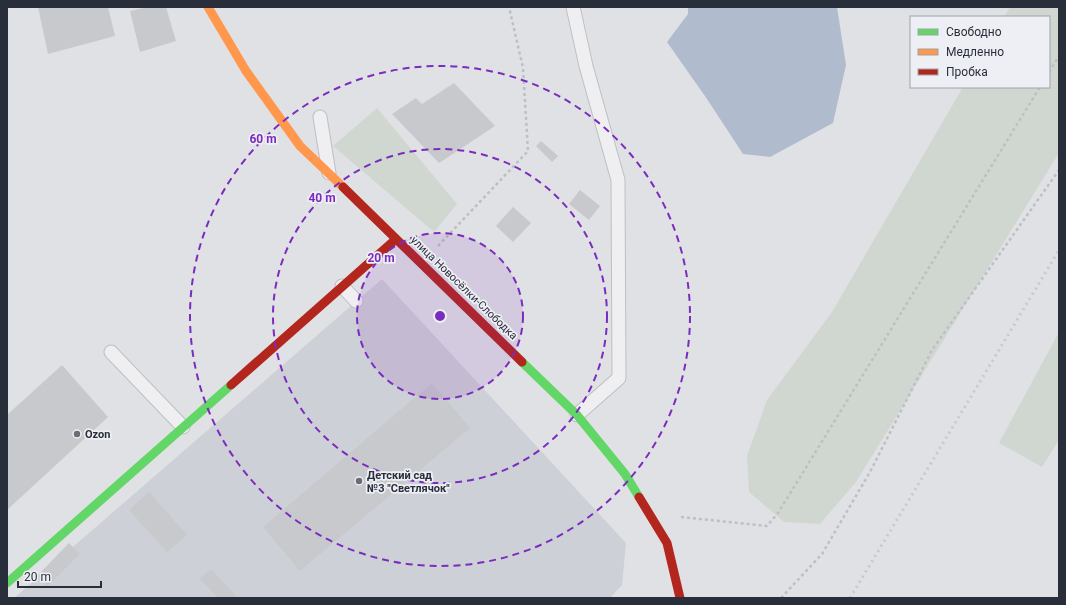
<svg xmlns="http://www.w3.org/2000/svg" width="1066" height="605" viewBox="0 0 1066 605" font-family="Roboto,sans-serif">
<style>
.built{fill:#ced0d7}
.green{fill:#d0d7d0}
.water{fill:#b0bccd}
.building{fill:#c8c9cc}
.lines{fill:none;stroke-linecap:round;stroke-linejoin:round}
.lane-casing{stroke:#bebfc2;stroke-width:15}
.path{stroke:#bebfc4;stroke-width:2.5;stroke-dasharray:3 3;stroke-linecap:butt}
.lane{stroke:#efeff1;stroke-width:13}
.fast{stroke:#63d668;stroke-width:9}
.slow{stroke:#ff974d;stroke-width:9}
.jam{stroke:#b3261e;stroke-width:9}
.rail{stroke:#c8c9cc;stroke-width:3;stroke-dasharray:2 4;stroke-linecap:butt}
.ring{fill:none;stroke:#7b2cbf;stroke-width:2;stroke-dasharray:7 5}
.poi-dot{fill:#696d76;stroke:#edeff4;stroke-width:1.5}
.labels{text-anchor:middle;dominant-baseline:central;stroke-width:3.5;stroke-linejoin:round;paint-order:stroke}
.street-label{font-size:11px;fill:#292e3b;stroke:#edeff4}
.poi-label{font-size:11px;font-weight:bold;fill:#292e3b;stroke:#edeff4;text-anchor:start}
.centre{fill:#7b2cbf;stroke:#edeff4;stroke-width:2}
.ring-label{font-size:12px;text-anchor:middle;font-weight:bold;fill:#7b2cbf;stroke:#edeff4;stroke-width:3.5;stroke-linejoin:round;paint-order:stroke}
</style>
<rect width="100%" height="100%" fill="#e0e1e4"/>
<!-- built -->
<path class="built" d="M 382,279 L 626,543 L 622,585 L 610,598 L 14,598 Z"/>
<!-- green -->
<path class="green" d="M 1010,7 L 1059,7 L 1059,153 L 856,482 L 820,524 L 784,522 L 749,492 L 747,456 L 767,400 L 832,312 L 963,87 L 1049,87 L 1049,17 L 1004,17 Z
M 377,108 L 457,204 L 434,232 L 333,146 Z
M 1059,332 L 1059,440 L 1042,467 L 999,443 Z"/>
<!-- water -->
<path class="water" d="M 688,7 L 837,7 L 846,65 L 833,123 L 770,157 L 743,154 L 707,99 L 667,42 L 688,14 Z"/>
<!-- building -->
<path class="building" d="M 38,7 L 108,7 L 115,36 L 48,54 Z
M 148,7 L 166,7 L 176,41 L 140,52 L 130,11 Z
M 454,83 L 495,126 L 439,163 L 392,114 L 416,98 L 422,104 Z
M 541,141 L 558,156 L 552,162 L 536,146 Z
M 580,190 L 600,206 L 589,220 L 569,204 Z
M 513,207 L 531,223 L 513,242 L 496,226 Z
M 62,365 L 108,417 L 7,510 L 7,415 Z
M 432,383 L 470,428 L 300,571 L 263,527 Z
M 149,492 L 187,535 L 167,552 L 129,510 Z
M 69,543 L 80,554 L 48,586 L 37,576 Z
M 211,569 L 238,598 L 218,598 L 200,579 Z"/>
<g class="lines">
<!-- lane casing -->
<g class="lane-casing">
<path id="lane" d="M 573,7 L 586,66 L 618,180 L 619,378 L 577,415
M 320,117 L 329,173
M 342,286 L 356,301
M 111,352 L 183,427"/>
</g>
<!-- path -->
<path class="path" d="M 1049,72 L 1059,56
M 438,246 L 528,151 L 523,68 L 509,7
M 681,517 L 767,526 L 778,513 L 1040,87
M 781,598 L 822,554 L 870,472 L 932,350 L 1059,170"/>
<!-- lane -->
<use href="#lane" class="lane"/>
<!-- fast -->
<path class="fast" d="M 522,362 L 577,415 L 625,474 L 639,497
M 7,583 L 231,385"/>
<!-- slow -->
<path class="slow" d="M 208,7 L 246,71 L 300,146 L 343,187"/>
<!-- jam -->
<path class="jam" d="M 343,187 L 522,362
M 231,385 L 396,239
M 639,497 L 667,543 L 680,598"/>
<!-- rail -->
<path class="rail" d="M 850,598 L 1059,250"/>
</g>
<!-- distance rings -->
<circle cx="440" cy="316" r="83" fill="#7b2cbf" fill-opacity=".12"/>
<g class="ring">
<circle cx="440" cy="316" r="83"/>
<circle cx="440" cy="316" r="167"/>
<circle cx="440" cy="316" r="250"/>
</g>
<!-- markers -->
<g class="poi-dot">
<circle cx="77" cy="434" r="4"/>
<circle cx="359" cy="481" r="4"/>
</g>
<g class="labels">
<!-- street labels -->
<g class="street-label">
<text transform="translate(464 288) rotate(44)">улица Новосёлки-Слободка</text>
</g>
<!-- poi labels -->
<g class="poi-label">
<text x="85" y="434">Ozon</text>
<text x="367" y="475">Детский сад<tspan x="367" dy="13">№3 "Светлячок"</tspan></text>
</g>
</g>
<circle cx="440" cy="316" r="6" class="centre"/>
<g class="ring-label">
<text x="263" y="143">60 m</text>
<text x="322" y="202">40 m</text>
<text x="381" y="262">20 m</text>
</g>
<!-- border -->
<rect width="1066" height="605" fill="none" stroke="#292e3b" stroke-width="16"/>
<!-- legend -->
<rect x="910" y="16" width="140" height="72" fill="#edeff4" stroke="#9fa2aa"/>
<rect x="918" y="29" width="20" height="6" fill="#63d668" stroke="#9fa2aa"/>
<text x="946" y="36" font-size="12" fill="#292e3b">Свободно</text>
<rect x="918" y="49" width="20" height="6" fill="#ff974d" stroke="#9fa2aa"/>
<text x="946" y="56" font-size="12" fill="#292e3b">Медленно</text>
<rect x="918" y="69" width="20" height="6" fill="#b3261e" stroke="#9fa2aa"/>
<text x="946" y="76" font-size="12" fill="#292e3b">Пробка</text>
<!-- scale -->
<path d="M18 581v6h83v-6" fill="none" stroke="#292e3b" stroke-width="2"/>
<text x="24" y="581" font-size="12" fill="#292e3b" stroke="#edeff4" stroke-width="3" paint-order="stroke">20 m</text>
</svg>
